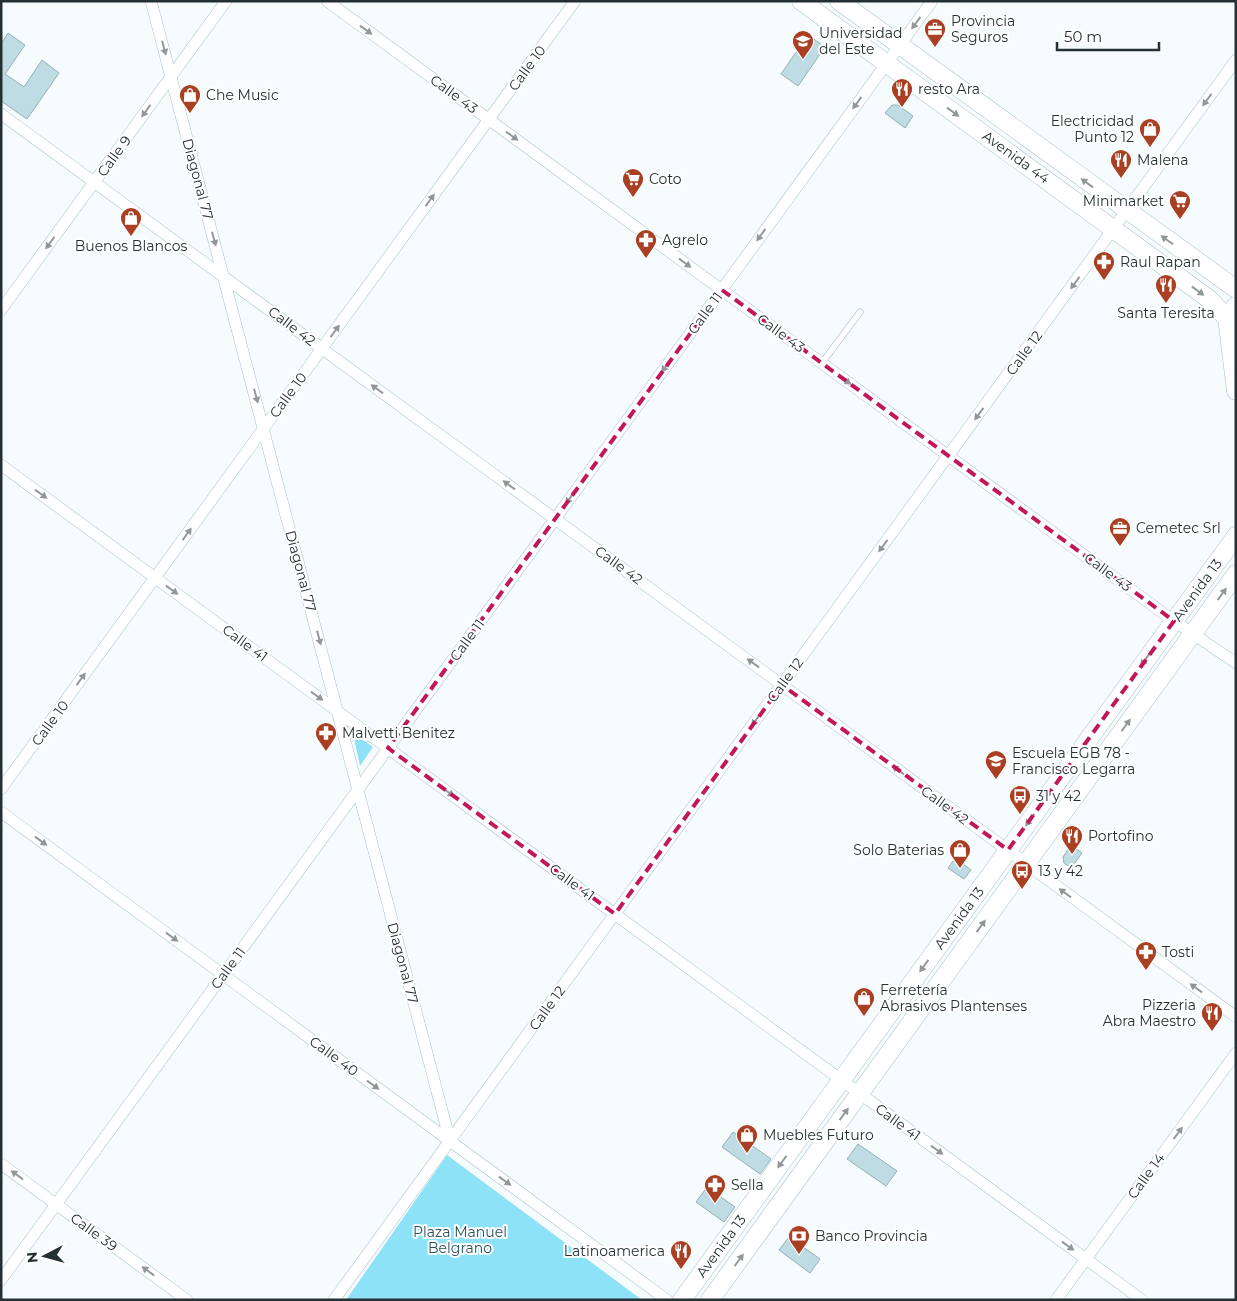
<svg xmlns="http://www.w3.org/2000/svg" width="1237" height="1301" viewBox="0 0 1237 1301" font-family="Montserrat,sans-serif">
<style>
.green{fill:#8ee2f8}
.building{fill:#bfdce4;stroke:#94b0b7}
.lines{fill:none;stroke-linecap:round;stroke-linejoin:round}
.service-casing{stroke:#a6c2ca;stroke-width:7}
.minor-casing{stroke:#a6c2ca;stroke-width:12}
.primary-casing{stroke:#a6c2ca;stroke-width:19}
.service{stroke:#fff;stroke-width:5.5}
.minor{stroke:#fff;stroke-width:11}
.primary{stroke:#fff;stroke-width:18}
.oneway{fill:#929899}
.marked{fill:none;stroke:#c2185b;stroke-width:4;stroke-dasharray:10 6;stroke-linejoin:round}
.labels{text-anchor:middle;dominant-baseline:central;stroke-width:4;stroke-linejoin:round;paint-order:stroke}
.poi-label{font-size:14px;fill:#243033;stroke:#fff;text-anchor:start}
.street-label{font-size:14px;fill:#243033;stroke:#fff}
.park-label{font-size:14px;fill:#27535e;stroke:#fff}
</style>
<rect width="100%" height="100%" fill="#f6fbfd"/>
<!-- green -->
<path class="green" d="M 353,733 L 373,747 L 360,766 Z
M 447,1155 L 642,1300 L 346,1300 Z"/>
<!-- building -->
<path class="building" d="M 8,33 L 25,45 L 5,74 L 24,87 L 42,60 L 59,73 L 27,119 L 1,101 L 1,44 Z
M 808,35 L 825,47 L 798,86 L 781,74 Z
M 892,105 L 898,105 L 913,116 L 905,128 L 885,113 Z
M 1071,845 L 1082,853 L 1071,868 L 1064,863 L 1063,857 Z
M 955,858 L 971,870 L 964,879 L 948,868 Z
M 733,1132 L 771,1159 L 760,1174 L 722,1147 Z
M 858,1144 L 897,1171 L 886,1186 L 847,1159 Z
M 707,1187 L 735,1207 L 724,1222 L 696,1202 Z
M 789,1237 L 820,1259 L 810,1273 L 779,1250 Z"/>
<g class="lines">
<!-- service casing -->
<g class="service-casing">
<path id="service" d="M 822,363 L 860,312"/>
</g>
<!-- minor casing -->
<g class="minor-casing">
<path id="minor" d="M 151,1 L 450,1141
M 327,1 L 1174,621 L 1236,663
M 1,114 L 1236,1017
M 1,310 L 226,1
M 1,465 L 1142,1300
M 1,789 L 575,1
M 1,812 L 667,1300
M 1,1164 L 187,1300
M 1,1280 L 932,1
M 334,1300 L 1236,60
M 1056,1300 L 1236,1053"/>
</g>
<!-- primary casing -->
<g class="primary-casing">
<path id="primary" d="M 801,1 L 1209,299 L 1227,318
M 839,1 L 1236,289
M 1236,306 L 1227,318 L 1236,391
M 682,1300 L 1236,536
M 710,1300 L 1236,574"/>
</g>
<!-- service -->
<use href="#service" class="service"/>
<!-- minor -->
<use href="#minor" class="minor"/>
<!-- primary -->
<use href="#primary" class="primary"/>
</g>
<!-- one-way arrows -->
<defs><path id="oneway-solid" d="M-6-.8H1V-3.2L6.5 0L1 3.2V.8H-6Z" transform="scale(1.25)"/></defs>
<g class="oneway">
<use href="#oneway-solid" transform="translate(916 23) rotate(126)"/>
<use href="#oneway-solid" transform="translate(366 30) rotate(36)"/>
<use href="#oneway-solid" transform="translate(164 48) rotate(75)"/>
<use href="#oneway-solid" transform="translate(1207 100) rotate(126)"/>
<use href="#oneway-solid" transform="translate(857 103) rotate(126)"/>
<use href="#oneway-solid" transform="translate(146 111) rotate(126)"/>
<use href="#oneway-solid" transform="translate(953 112) rotate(36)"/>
<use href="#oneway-solid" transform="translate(512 136) rotate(36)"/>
<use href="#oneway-solid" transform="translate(1087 183) rotate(-144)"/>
<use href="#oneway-solid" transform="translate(430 200) rotate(-54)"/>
<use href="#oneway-solid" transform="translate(761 235) rotate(126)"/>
<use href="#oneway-solid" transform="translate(214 239) rotate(75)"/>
<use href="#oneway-solid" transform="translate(1167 240) rotate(-145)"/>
<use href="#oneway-solid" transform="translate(50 243) rotate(126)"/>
<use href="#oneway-solid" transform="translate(685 263) rotate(36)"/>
<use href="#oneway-solid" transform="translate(1075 283) rotate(126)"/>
<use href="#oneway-solid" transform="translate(1198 291) rotate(36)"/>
<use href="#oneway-solid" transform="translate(335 331) rotate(-54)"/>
<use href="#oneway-solid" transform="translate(666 366) rotate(126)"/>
<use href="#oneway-solid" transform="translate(845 380) rotate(36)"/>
<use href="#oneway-solid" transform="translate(377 389) rotate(-144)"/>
<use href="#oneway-solid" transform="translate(256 396) rotate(75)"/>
<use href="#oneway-solid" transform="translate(979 414) rotate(126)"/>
<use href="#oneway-solid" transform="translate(509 485) rotate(-144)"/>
<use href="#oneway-solid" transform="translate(41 494) rotate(36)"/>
<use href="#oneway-solid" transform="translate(570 498) rotate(126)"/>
<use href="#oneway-solid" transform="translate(187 534) rotate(-54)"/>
<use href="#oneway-solid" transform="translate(883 546) rotate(126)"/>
<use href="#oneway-solid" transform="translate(172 590) rotate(36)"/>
<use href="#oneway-solid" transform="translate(1222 594) rotate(-54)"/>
<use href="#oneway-solid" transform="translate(319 638) rotate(75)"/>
<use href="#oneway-solid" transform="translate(1145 660) rotate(126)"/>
<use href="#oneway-solid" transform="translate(753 663) rotate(-144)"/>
<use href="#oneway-solid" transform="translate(81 679) rotate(-54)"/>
<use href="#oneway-solid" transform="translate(317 696) rotate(36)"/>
<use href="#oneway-solid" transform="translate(756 720) rotate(126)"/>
<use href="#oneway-solid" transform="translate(1126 725) rotate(-54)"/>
<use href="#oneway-solid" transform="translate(898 770) rotate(-144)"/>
<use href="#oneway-solid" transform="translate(448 792) rotate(36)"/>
<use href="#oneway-solid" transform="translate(1030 820) rotate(126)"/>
<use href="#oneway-solid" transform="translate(41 841) rotate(36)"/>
<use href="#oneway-solid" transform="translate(1065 893) rotate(-144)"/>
<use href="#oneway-solid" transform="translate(981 926) rotate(-54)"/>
<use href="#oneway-solid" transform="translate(172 937) rotate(36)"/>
<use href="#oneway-solid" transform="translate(924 966) rotate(126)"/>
<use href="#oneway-solid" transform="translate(1196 988) rotate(-144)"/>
<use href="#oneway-solid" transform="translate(373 1085) rotate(36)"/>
<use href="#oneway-solid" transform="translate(844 1114) rotate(-54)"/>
<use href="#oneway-solid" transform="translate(1178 1133) rotate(-54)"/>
<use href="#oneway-solid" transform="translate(937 1150) rotate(36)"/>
<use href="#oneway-solid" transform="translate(782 1162) rotate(126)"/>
<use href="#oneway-solid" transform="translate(17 1175) rotate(-144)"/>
<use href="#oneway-solid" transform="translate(505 1181) rotate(36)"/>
<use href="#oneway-solid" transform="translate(1068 1246) rotate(36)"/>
<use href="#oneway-solid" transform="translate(739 1260) rotate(-54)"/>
<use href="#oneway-solid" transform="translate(148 1271) rotate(-144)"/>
</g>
<!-- marked area -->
<path class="marked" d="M 722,290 L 1174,621 L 1008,850 L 782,685 L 615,914 L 388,748 Z"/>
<!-- icons -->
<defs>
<g id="office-pin" transform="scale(1.125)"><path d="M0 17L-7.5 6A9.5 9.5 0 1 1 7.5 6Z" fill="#a94023" stroke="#fff"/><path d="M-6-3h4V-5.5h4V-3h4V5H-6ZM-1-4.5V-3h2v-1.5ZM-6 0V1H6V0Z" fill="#fff"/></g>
<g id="university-pin" transform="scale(1.125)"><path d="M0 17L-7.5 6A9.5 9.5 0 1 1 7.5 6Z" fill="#a94023" stroke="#fff"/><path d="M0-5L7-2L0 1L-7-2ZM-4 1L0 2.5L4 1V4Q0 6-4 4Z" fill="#fff"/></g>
<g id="restaurant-pin" transform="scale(1.125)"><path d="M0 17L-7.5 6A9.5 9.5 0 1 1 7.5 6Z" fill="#a94023" stroke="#fff"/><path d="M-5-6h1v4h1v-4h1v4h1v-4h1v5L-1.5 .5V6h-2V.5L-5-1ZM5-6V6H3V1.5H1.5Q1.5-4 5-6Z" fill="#fff"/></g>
<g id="shop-pin" transform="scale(1.125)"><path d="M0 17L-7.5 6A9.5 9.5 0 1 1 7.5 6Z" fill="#a94023" stroke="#fff"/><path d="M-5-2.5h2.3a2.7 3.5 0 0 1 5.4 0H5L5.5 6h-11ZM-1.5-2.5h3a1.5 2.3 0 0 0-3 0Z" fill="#fff"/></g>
<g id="supermarket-pin" transform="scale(1.125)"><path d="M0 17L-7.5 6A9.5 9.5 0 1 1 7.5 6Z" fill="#a94023" stroke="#fff"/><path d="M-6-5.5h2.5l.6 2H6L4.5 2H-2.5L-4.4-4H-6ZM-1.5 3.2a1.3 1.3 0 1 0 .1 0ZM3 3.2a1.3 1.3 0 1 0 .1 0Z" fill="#fff"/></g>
<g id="pharmacy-pin" transform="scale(1.125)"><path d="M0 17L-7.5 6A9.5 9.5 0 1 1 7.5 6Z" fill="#a94023" stroke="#fff"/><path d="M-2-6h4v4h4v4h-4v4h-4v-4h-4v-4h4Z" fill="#fff"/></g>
<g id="school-pin" transform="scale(1.125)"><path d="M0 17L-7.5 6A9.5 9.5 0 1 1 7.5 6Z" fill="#a94023" stroke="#fff"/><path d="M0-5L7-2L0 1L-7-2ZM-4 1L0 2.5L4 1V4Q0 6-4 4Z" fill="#fff"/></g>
<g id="bus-pin" transform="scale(1.125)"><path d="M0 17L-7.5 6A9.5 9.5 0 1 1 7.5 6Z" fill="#a94023" stroke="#fff"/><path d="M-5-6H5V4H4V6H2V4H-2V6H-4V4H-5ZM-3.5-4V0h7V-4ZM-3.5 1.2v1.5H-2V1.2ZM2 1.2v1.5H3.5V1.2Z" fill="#fff"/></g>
<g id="bank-pin" transform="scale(1.125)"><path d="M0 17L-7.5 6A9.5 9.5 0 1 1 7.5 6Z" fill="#a94023" stroke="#fff"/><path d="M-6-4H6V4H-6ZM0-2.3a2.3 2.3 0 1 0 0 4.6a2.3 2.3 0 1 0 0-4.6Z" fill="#fff"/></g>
</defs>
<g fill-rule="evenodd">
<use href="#office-pin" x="935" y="29"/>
<use href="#university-pin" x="803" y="41"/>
<use href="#restaurant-pin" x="902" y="89"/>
<use href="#shop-pin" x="190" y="95"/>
<use href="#shop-pin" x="1150" y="129"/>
<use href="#restaurant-pin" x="1121" y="160"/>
<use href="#supermarket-pin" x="633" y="179"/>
<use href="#supermarket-pin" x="1180" y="201"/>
<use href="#shop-pin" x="131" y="218"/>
<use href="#pharmacy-pin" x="646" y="240"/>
<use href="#pharmacy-pin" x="1104" y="262"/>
<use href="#restaurant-pin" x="1166" y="285"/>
<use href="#office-pin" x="1120" y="528"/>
<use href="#pharmacy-pin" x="326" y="733"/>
<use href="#school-pin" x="996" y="761"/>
<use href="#bus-pin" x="1020" y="796"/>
<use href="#restaurant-pin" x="1072" y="836"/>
<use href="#shop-pin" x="960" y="850"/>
<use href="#bus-pin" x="1022" y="871"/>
<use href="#pharmacy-pin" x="1146" y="952"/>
<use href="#shop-pin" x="864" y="998"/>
<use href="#restaurant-pin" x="1212" y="1013"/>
<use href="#shop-pin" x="747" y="1135"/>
<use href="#pharmacy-pin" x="715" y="1185"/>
<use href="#bank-pin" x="799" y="1236"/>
<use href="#restaurant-pin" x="681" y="1251"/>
</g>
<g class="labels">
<!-- poi labels -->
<g class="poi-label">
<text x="951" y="21">Provincia<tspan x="951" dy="16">Seguros</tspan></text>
<text x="819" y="33">Universidad<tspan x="819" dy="16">del Este</tspan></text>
<text x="918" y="89">resto Ara</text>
<text x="206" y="95">Che Music</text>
<text x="1134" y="121" text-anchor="end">Electricidad<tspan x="1134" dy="16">Punto 12</tspan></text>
<text x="1137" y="160">Malena</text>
<text x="649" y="179">Coto</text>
<text x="1164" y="201" text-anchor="end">Minimarket</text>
<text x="662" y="240">Agrelo</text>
<text x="131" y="246" text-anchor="middle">Buenos Blancos</text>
<text x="1120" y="262">Raul Rapan</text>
<text x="1166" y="313" text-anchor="middle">Santa Teresita</text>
<text x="1136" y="528">Cemetec Srl</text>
<text x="342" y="733">Malvetti Benitez</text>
<text x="1012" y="753">Escuela EGB 78 -<tspan x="1012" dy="16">Francisco Legarra</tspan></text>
<text x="1036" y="796">31 y 42</text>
<text x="1088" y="836">Portofino</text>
<text x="944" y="850" text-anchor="end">Solo Baterias</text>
<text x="1038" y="871">13 y 42</text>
<text x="1162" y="952">Tosti</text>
<text x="880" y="990">Ferretería<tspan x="880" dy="16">Abrasivos Plantenses</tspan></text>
<text x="1196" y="1005" text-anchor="end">Pizzeria<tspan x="1196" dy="16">Abra Maestro</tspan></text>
<text x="763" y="1135">Muebles Futuro</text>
<text x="731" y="1185">Sella</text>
<text x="815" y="1236">Banco Provincia</text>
<text x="665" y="1251" text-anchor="end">Latinoamerica</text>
</g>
<!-- street labels -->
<g class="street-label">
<text transform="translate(527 68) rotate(-54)">Calle 10</text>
<text transform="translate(454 94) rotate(36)">Calle 43</text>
<text transform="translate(114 156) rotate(-54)">Calle 9</text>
<text transform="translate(1016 157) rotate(36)">Avenida 44</text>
<text transform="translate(198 179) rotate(75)">Diagonal 77</text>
<text transform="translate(705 313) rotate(-54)">Calle 11</text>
<text transform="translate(292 326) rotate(37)">Calle 42</text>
<text transform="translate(781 333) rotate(36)">Calle 43</text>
<text transform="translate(1024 353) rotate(-54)">Calle 12</text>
<text transform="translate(288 395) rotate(-54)">Calle 10</text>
<text transform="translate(619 565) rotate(36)">Calle 42</text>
<text transform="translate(301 571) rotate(75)">Diagonal 77</text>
<text transform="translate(1108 572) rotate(36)">Calle 43</text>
<text transform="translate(1197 590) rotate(-54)">Avenida 13</text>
<text transform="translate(467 640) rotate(-54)">Calle 11</text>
<text transform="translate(245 643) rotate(36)">Calle 41</text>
<text transform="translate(785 680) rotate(-54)">Calle 12</text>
<text transform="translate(50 723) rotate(-54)">Calle 10</text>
<text transform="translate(945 805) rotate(36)">Calle 42</text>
<text transform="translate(572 882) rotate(36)">Calle 41</text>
<text transform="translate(959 918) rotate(-54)">Avenida 13</text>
<text transform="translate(403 963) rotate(75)">Diagonal 77</text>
<text transform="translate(228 968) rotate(-54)">Calle 11</text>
<text transform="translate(547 1008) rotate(-54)">Calle 12</text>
<text transform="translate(334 1056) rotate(36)">Calle 40</text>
<text transform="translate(898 1122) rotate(36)">Calle 41</text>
<text transform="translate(1146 1176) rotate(-54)">Calle 14</text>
<text transform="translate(94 1232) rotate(36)">Calle 39</text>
<text transform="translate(721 1246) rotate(-54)">Avenida 13</text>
</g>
<!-- park labels -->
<g class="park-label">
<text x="460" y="1232">Plaza Manuel<tspan x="460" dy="16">Belgrano</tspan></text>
</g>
</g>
<!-- border -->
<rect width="1237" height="1301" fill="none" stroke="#243033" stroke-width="5"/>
<!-- north arrow -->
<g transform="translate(45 1256) rotate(264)" stroke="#ffffff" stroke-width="4" paint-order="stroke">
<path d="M0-4L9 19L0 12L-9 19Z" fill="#243033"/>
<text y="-8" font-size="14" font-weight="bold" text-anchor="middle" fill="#243033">N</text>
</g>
<!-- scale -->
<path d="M1057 42v8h102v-8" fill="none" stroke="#243033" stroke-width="2.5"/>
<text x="1064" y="42" font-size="15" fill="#243033" stroke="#ffffff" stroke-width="4" paint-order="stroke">50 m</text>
</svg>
